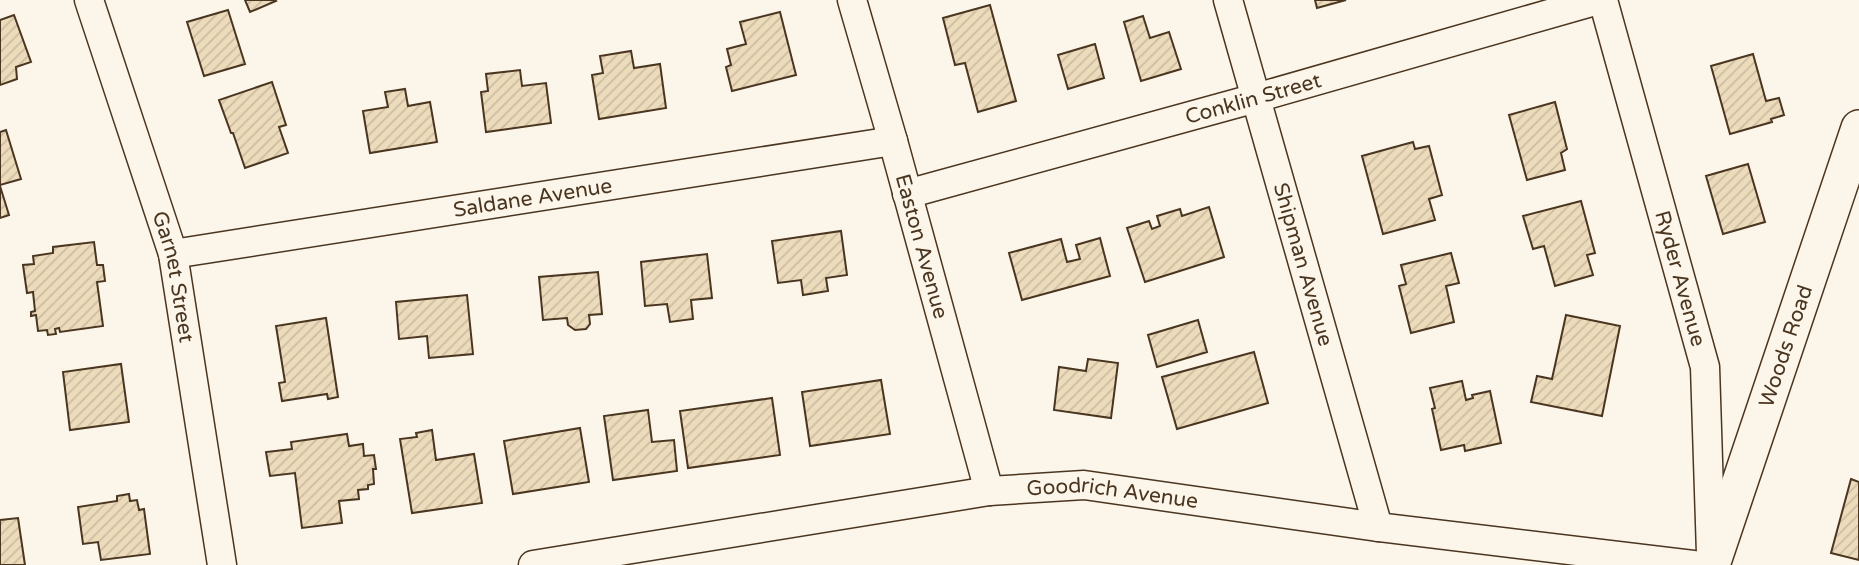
<svg xmlns="http://www.w3.org/2000/svg" width="1859" height="565" viewBox="0 0 1859 565" font-family="'Varela Round',sans-serif">
<style>
.building{fill:url(#building-hatch);stroke:#4a3520;stroke-width:2}
.lines{fill:none;stroke-linecap:round;stroke-linejoin:round}
.minor-casing{stroke:#4a3520;stroke-width:31}
.tertiary-casing{stroke:#4a3520;stroke-width:38}
.minor{stroke:#fbf6e9;stroke-width:28}
.tertiary{stroke:#fbf6e9;stroke-width:35}
.labels{text-anchor:middle;dominant-baseline:central;stroke-width:5;stroke-linejoin:round;paint-order:stroke}
.street-label{font-size:21px;fill:#4a3520;stroke:#fbf6e9}
</style>
<defs>
<pattern id="building-hatch" width="6" height="6" patternUnits="userSpaceOnUse" patternTransform="scale(1.75)"><rect width="6" height="6" fill="#ecdcbc"/><path d="M-1 1l2-2M0 6l6-6M5 7l2-2" fill="none" stroke="#ccbda1"/></pattern>
</defs>
<rect width="100%" height="100%" fill="#fbf6e9"/>
<!-- building -->
<path class="building" d="M 245,0 L 275,0 L 276,1 L 250,12 Z
M 1315,0 L 1346,0 L 1317,8 Z
M 990,5 L 1016,101 L 978,112 L 965,63 L 955,65 L 943,18 Z
M 228,10 L 245,64 L 204,76 L 187,22 Z
M 780,12 L 796,75 L 732,91 L 726,67 L 731,65 L 727,49 L 746,44 L 740,22 Z
M 14,15 L 31,62 L 16,67 L 17,79 L 0,85 L 0,20 Z
M 1143,16 L 1150,38 L 1169,32 L 1181,69 L 1141,81 L 1124,22 Z
M 1095,44 L 1104,78 L 1068,89 L 1058,55 Z
M 631,51 L 634,68 L 660,64 L 666,108 L 599,119 L 592,75 L 603,73 L 600,56 Z
M 1753,54 L 1766,101 L 1779,98 L 1784,115 L 1771,119 L 1772,122 L 1730,134 L 1711,66 Z
M 520,70 L 522,86 L 546,83 L 551,123 L 486,132 L 481,92 L 488,91 L 486,74 Z
M 272,82 L 286,125 L 279,127 L 288,153 L 245,168 L 233,133 L 231,133 L 219,100 Z
M 405,89 L 408,106 L 430,102 L 437,142 L 370,153 L 363,111 L 388,107 L 385,92 Z
M 1555,102 L 1567,149 L 1561,153 L 1565,170 L 1527,180 L 1509,115 Z
M 6,130 L 21,179 L 0,185 L 0,132 Z
M 1413,142 L 1415,149 L 1429,146 L 1442,195 L 1429,199 L 1435,220 L 1383,234 L 1362,156 Z
M 1748,164 L 1765,222 L 1723,234 L 1706,176 Z
M 0,186 L 9,215 L 0,218 Z
M 1581,201 L 1595,253 L 1587,255 L 1593,275 L 1555,286 L 1544,246 L 1533,249 L 1523,216 Z
M 1209,207 L 1224,257 L 1145,282 L 1127,228 L 1149,221 L 1152,229 L 1160,226 L 1157,216 L 1180,209 L 1182,216 Z
M 841,231 L 847,275 L 826,278 L 828,291 L 803,295 L 801,280 L 778,283 L 772,241 Z
M 1100,238 L 1110,276 L 1022,300 L 1009,253 L 1061,239 L 1067,262 L 1080,259 L 1076,245 Z
M 94,242 L 97,265 L 103,265 L 105,281 L 97,282 L 103,326 L 60,332 L 59,328 L 55,329 L 56,334 L 48,335 L 47,330 L 38,331 L 36,315 L 31,316 L 31,312 L 35,311 L 33,292 L 27,293 L 23,265 L 34,264 L 33,256 L 53,253 L 53,247 Z
M 1451,253 L 1459,283 L 1446,286 L 1454,322 L 1411,333 L 1399,286 L 1406,284 L 1401,265 Z
M 707,254 L 712,298 L 691,300 L 693,319 L 670,322 L 667,304 L 645,306 L 641,262 Z
M 598,272 L 602,314 L 589,315 L 590,324 L 586,329 L 575,330 L 568,325 L 567,318 L 543,320 L 539,277 Z
M 467,295 L 473,354 L 429,358 L 427,336 L 399,339 L 396,302 Z
M 1566,315 L 1620,326 L 1602,416 L 1531,402 L 1537,376 L 1552,379 Z
M 326,318 L 338,397 L 328,399 L 327,394 L 282,401 L 279,383 L 285,382 L 276,326 Z
M 1198,320 L 1207,352 L 1157,367 L 1148,335 Z
M 1254,352 L 1268,403 L 1177,429 L 1162,377 Z
M 1088,359 L 1118,363 L 1111,418 L 1054,410 L 1059,367 L 1086,371 Z
M 121,364 L 129,422 L 70,430 L 63,372 Z
M 881,380 L 890,434 L 810,446 L 802,392 Z
M 1462,381 L 1466,400 L 1473,398 L 1472,395 L 1490,391 L 1501,443 L 1465,451 L 1464,445 L 1441,450 L 1432,409 L 1435,408 L 1430,388 Z
M 772,398 L 780,455 L 688,468 L 680,411 Z
M 648,410 L 652,442 L 674,440 L 677,471 L 613,480 L 604,416 Z
M 580,428 L 589,482 L 513,494 L 504,441 Z
M 432,430 L 436,460 L 474,454 L 482,503 L 412,513 L 400,439 L 417,437 L 416,433 Z
M 347,434 L 349,446 L 363,444 L 364,456 L 374,455 L 376,469 L 373,469 L 374,484 L 368,485 L 368,489 L 358,490 L 359,499 L 339,501 L 342,523 L 302,528 L 295,473 L 270,476 L 266,452 L 292,449 L 291,442 Z
M 1851,479 L 1859,482 L 1859,560 L 1831,553 Z
M 129,494 L 130,501 L 137,500 L 139,510 L 144,509 L 150,554 L 101,560 L 98,542 L 83,544 L 78,507 L 117,501 L 117,496 Z
M 18,518 L 25,565 L 0,565 L 0,520 Z"/>
<g class="lines">
<!-- minor casing -->
<g class="minor-casing">
<g id="minor">
<path id="s1" d="M 89,0 L 173,254 L 222,565"/>
<path id="s2" d="M 852,0 L 893,141 L 989,491"/>
<path id="s3" d="M 1228,0 L 1378,527"/>
<path id="s4" d="M 1603,0 L 1705,367 L 1711,554"/>
<path id="s5" d="M 907,194 L 1256,98 L 1598,0"/>
<path id="s6" d="M 173,254 L 893,141"/>
<path id="s7" d="M 533,565 L 989,491 L 1084,485 L 1378,527 L 1693,565"/>
</g>
</g>
<!-- tertiary casing -->
<g class="tertiary-casing">
<g id="tertiary">
<path id="s8" d="M 1712,565 L 1859,128"/>
</g>
</g>
<!-- minor -->
<use href="#minor" class="minor"/>
<!-- tertiary -->
<use href="#tertiary" class="tertiary"/>
</g>
<g class="labels">
<!-- street labels -->
<g class="street-label">
<text stroke="none"><textPath href="#s5" startOffset="359">Conklin Street</textPath></text>
<text stroke="none"><textPath href="#s6" startOffset="364">Saldane Avenue</textPath></text>
<text stroke="none"><textPath href="#s2" startOffset="256">Easton Avenue</textPath></text>
<text stroke="none"><textPath href="#s3" startOffset="275">Shipman Avenue</textPath></text>
<text stroke="none"><textPath href="#s1" startOffset="290">Garnet Street</textPath></text>
<text stroke="none"><textPath href="#s4" startOffset="289">Ryder Avenue</textPath></text>
<text stroke="none"><textPath href="#s8" startOffset="231">Woods Road</textPath></text>
<text stroke="none"><textPath href="#s7" startOffset="586">Goodrich Avenue</textPath></text>
</g>
</g>
</svg>
